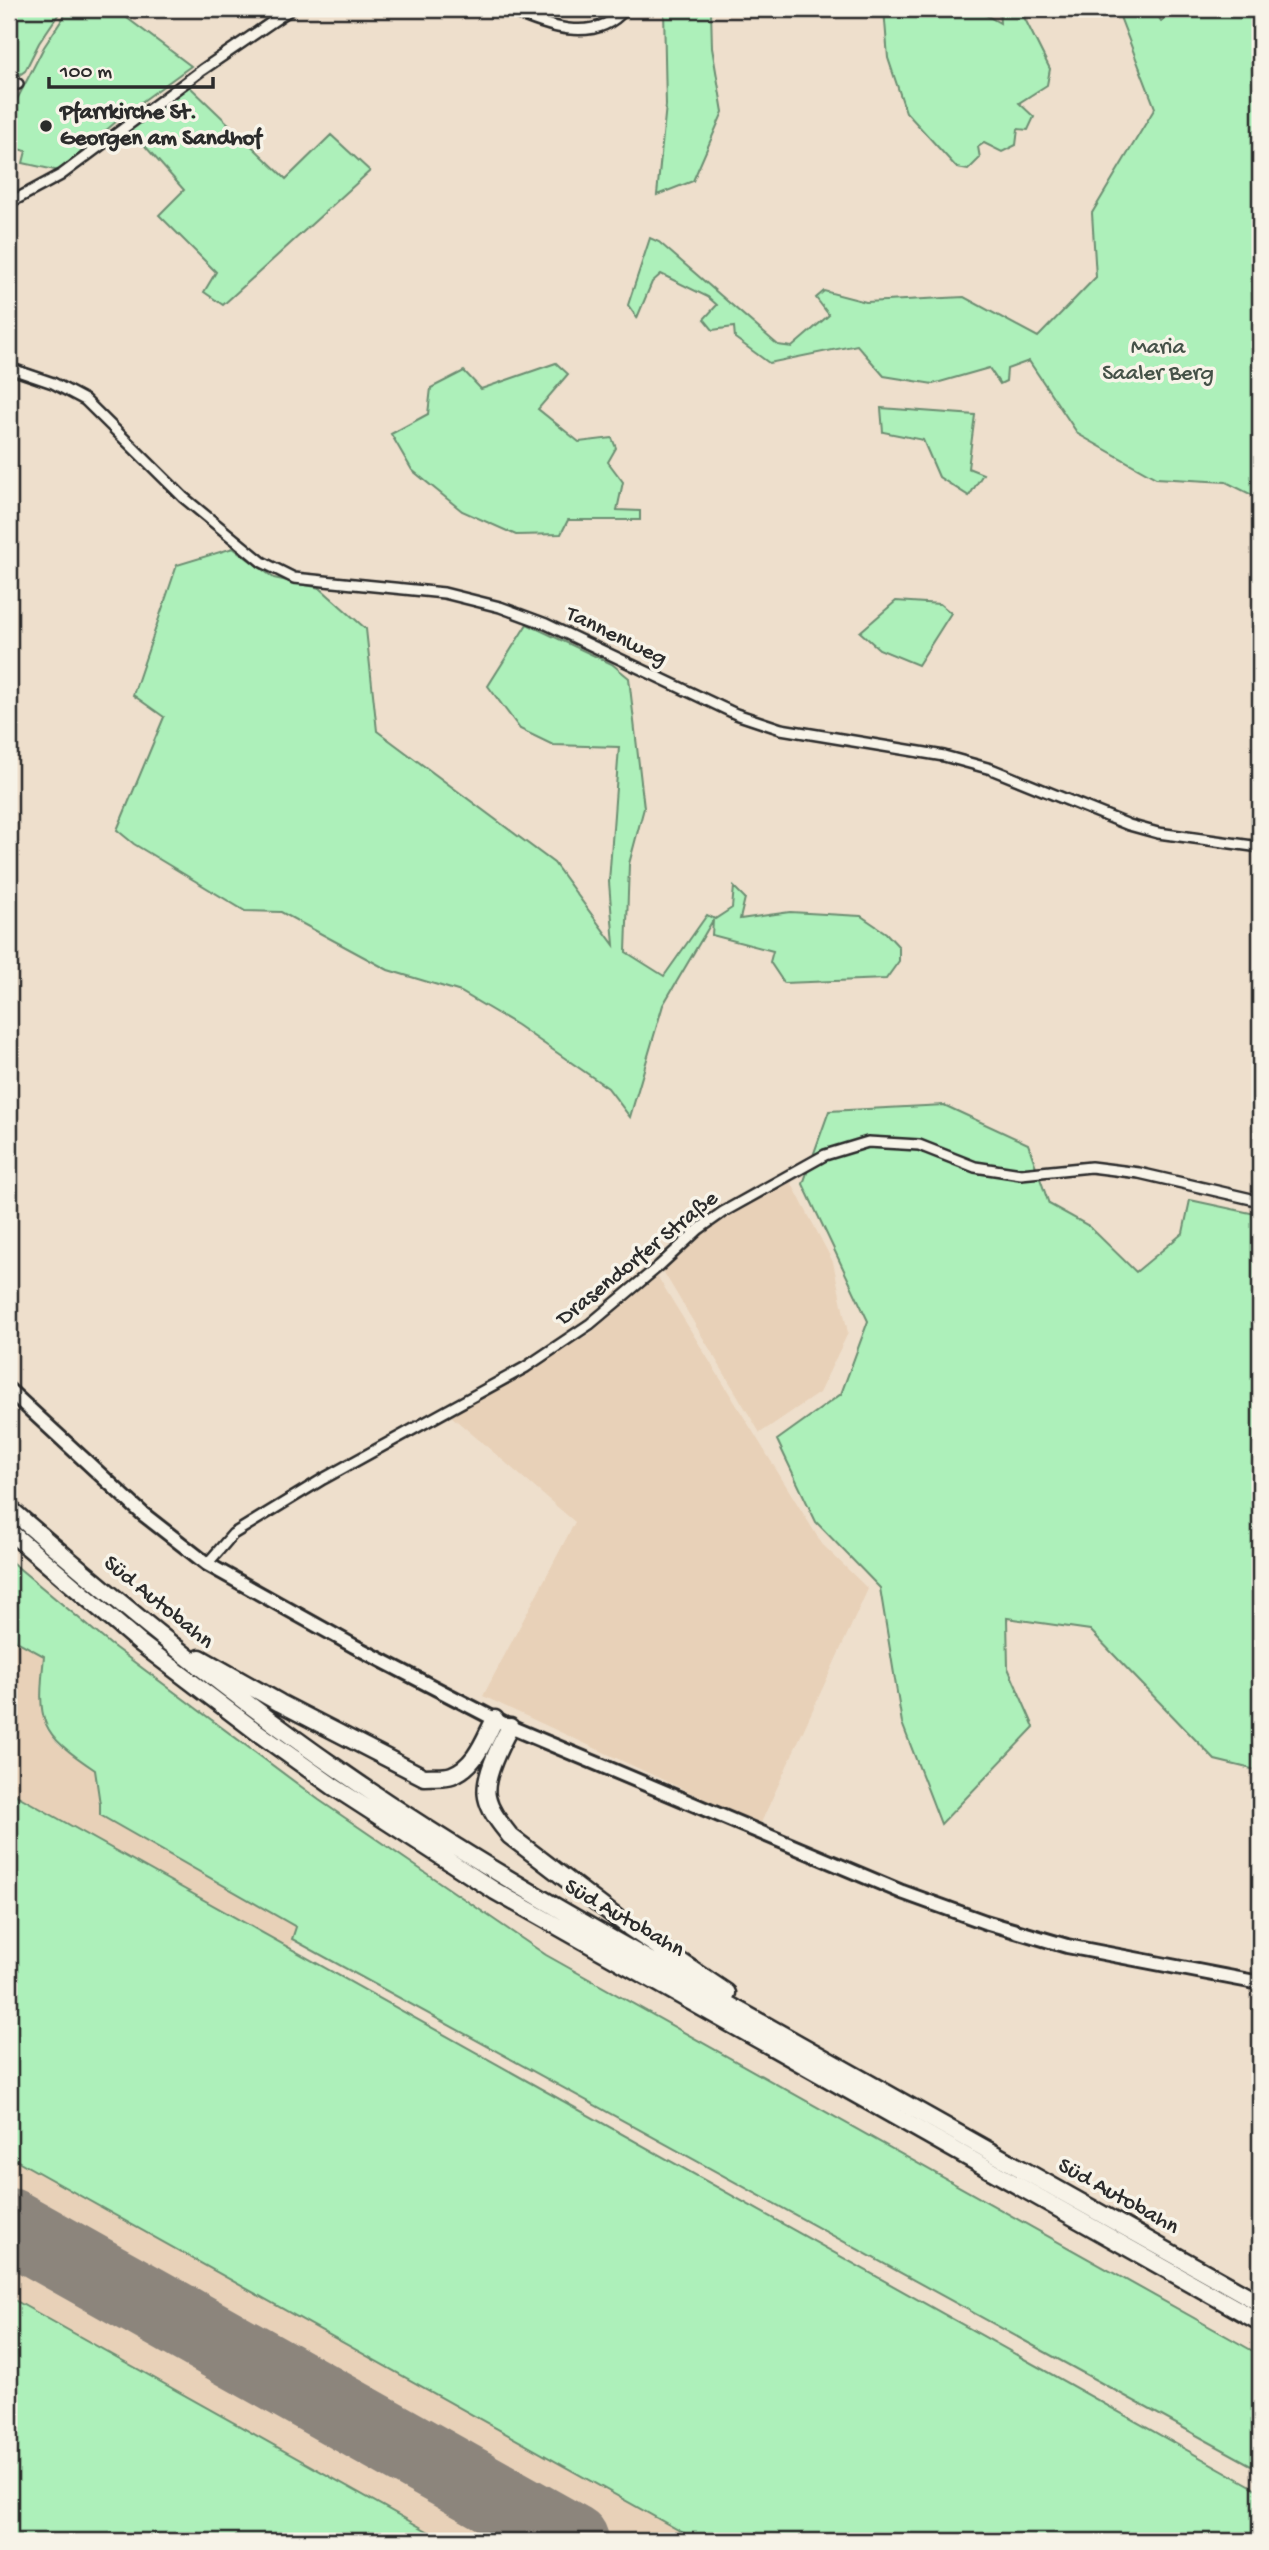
<svg xmlns="http://www.w3.org/2000/svg" width="1269" height="2550" viewBox="0 0 1269 2550" font-family="'Gochi Hand',sans-serif">
<style>
.built{fill:#e8d1b8}
.green{fill:#adf0ba;stroke:#6c8e72;stroke-width:2}
.lines{fill:none;stroke-linecap:round;stroke-linejoin:round}
.runway{stroke:#8c857c;stroke-width:74}
.street-casing{stroke:#2b2b2b;stroke-width:14}
.secondary-casing{stroke:#2b2b2b;stroke-width:18}
.highway-casing{stroke:#2b2b2b;stroke-width:21}
.street{stroke:#f7f3e8;stroke-width:9}
.secondary{stroke:#f7f3e8;stroke-width:12}
.highway{stroke:#f7f3e8;stroke-width:16}
.poi-dot{fill:#2b2b2b;stroke:#f7f3e8;stroke-width:2.5}
.labels{text-anchor:middle;dominant-baseline:central;stroke-width:7;stroke-linejoin:round;paint-order:stroke}
.poi-label{font-size:23px;font-weight:bold;fill:#2b2b2b;stroke:#f7f3e8;text-anchor:start}
.park-label{font-size:23px;fill:#455248;stroke:#f7f3e8}
.street-label{font-size:23px;fill:#2b2b2b;stroke:#f7f3e8}
</style>
<rect width="100%" height="100%" fill="#eedfcc"/>
<filter id="ink" filterUnits="userSpaceOnUse"><feTurbulence type="fractalNoise" baseFrequency=".0143" numOctaves="2"/><feDisplacementMap in="SourceGraphic" scale="14" xChannelSelector="R" yChannelSelector="G"/><feConvolveMatrix kernelMatrix="1 2 1 2 8 2 1 2 1" color-interpolation-filters="sRGB"/></filter>
<g filter="url(#ink)">
<!-- built -->
<path class="built" d="M 791,1182 L 833,1262 L 848,1333 L 819,1393 L 760,1433 L 663,1271 L 716,1222 Z
M 656,1274 L 822,1544 L 868,1589 L 760,1825 L 483,1696 L 575,1522 L 451,1416 L 591,1333 Z
M 9,1637 L 44,1656 L 40,1690 L 41,1712 L 47,1730 L 59,1745 L 95,1770 L 100,1815 L 297,1927 L 244,2090 L 1048,2541 L 9,2541 Z"/>
<!-- green -->
<path class="green" d="M 9,9 L 62,9 L 39,43 L 25,71 L 15,78 L 9,78 Z
M 69,9 L 115,9 L 191,66 L 125,114 L 59,171 L 23,163 L 26,151 L 9,147 L 10,113 L 44,47 Z
M 664,9 L 711,9 L 712,48 L 723,112 L 693,181 L 657,195 L 666,105 Z
M 884,9 L 975,9 L 1000,23 L 999,9 L 1020,9 L 1050,69 L 1047,85 L 1019,103 L 1034,117 L 1028,130 L 1018,129 L 1016,145 L 1002,152 L 984,143 L 978,147 L 980,158 L 968,170 L 957,168 L 906,112 L 888,58 Z
M 1117,9 L 1154,9 L 1161,21 L 1178,9 L 1260,9 L 1260,499 L 1226,482 L 1156,478 L 1078,434 L 1029,361 L 1007,369 L 1006,381 L 1000,384 L 989,368 L 933,384 L 884,376 L 857,345 L 769,363 L 735,338 L 734,327 L 713,330 L 704,319 L 717,305 L 708,297 L 661,274 L 652,282 L 637,318 L 628,305 L 650,238 L 659,242 L 778,345 L 792,347 L 829,315 L 816,298 L 824,291 L 866,302 L 964,297 L 1038,337 L 1096,277 L 1092,213 L 1155,108 Z
M 189,86 L 286,179 L 331,135 L 370,171 L 223,305 L 204,292 L 216,272 L 159,215 L 184,190 L 129,128 Z
M 556,363 L 568,374 L 538,409 L 579,442 L 612,438 L 616,448 L 608,462 L 623,482 L 617,510 L 640,511 L 640,520 L 568,520 L 561,534 L 516,535 L 462,511 L 412,470 L 391,434 L 428,414 L 431,388 L 464,371 L 481,389 Z
M 881,408 L 975,415 L 968,468 L 983,474 L 969,496 L 939,477 L 923,440 L 883,432 Z
M 233,548 L 274,578 L 320,588 L 366,629 L 377,731 L 554,863 L 614,945 L 609,882 L 619,747 L 553,745 L 520,729 L 488,686 L 527,624 L 612,664 L 629,678 L 644,808 L 629,864 L 626,952 L 664,976 L 707,915 L 715,919 L 732,908 L 734,887 L 745,898 L 740,919 L 790,912 L 861,916 L 886,933 L 899,947 L 899,961 L 886,979 L 784,983 L 770,962 L 773,951 L 712,935 L 713,920 L 663,1005 L 630,1117 L 608,1088 L 517,1025 L 461,992 L 388,970 L 281,912 L 245,911 L 134,844 L 117,830 L 164,717 L 133,695 L 177,565 Z
M 896,601 L 940,604 L 951,613 L 918,665 L 879,649 L 860,632 Z
M 944,1105 L 1028,1144 L 1049,1204 L 1089,1226 L 1136,1272 L 1183,1233 L 1190,1200 L 1260,1215 L 1260,1771 L 1215,1760 L 1090,1630 L 1007,1618 L 1008,1668 L 1034,1727 L 941,1824 L 902,1723 L 880,1588 L 816,1522 L 777,1440 L 841,1394 L 868,1321 L 803,1184 L 829,1111 Z
M 9,1560 L 110,1644 L 319,1800 L 546,1955 L 1260,2355 L 1260,2470 L 292,1939 L 296,1927 L 100,1815 L 100,1804 L 95,1770 C 39,1733 37,1722 44,1656 L 9,1637 Z
M 9,1791 L 1260,2491 L 1260,2541 L 698,2541 L 9,2156 Z
M 9,2297 L 445,2541 L 9,2541 Z"/>
<g class="lines">
<!-- runway -->
<path class="runway" d="M 9,2225 L 572,2541"/>
<!-- street casing -->
<g class="street-casing">
<path id="street" d="M 507,9 C 543,25 594,46 625,9
M 9,82 L 18,84
M 9,203 L 61,175 L 202,70 L 291,9
M 9,368 L 53,383 L 85,400 L 183,497 L 262,562 L 294,578 L 444,593 L 500,607 L 546,624 L 736,714 L 781,729 L 944,756 L 991,769 L 1129,825 L 1158,833 L 1260,847
M 207,1564 L 233,1534 L 323,1479 L 526,1367 L 590,1324 L 659,1266 L 699,1229 L 723,1212 L 825,1155 L 868,1142 L 919,1145 L 975,1167 L 1021,1174 L 1091,1167 L 1139,1173 L 1260,1201"/>
</g>
<!-- secondary casing -->
<g class="secondary-casing">
<path id="secondary" d="M 9,1390 L 143,1514 L 207,1564 L 354,1646 L 510,1727 L 902,1892 L 985,1922 L 1067,1946 L 1260,1983"/>
</g>
<!-- highway casing -->
<g class="highway-casing">
<path id="highway" d="M 9,1508 C 116,1601 225,1691 342,1772 C 477,1866 622,1945 765,2025 C 930,2117 1095,2210 1260,2303
M 9,1531 L 140,1643 L 257,1732 L 334,1787 L 495,1891 L 1260,2322
M 200,1658 L 280,1703 L 424,1777 C 432,1776 444,1778 452,1775 C 476,1766 484,1740 495,1719
M 510,1727 C 501,1743 483,1778 487,1797 C 490,1812 501,1824 510,1836 L 629,1927 L 727,1993"/>
</g>
<!-- street -->
<use href="#street" class="street"/>
<!-- secondary -->
<use href="#secondary" class="secondary"/>
<!-- highway -->
<use href="#highway" class="highway"/>
</g>
</g>
<!-- markers -->
<circle class="poi-dot" cx="46" cy="126" r="7"/>
<g class="labels">
<!-- poi labels -->
<g class="poi-label">
<text x="60" y="113">Pfarrkirche St.<tspan x="60" dy="26">Georgen am Sandhof</tspan></text>
</g>
<!-- park labels -->
<g class="park-label">
<text x="1158" y="348">Maria<tspan x="1158" dy="26">Saaler Berg</tspan></text>
</g>
<!-- street labels -->
<g class="street-label">
<text transform="translate(616 637) rotate(26)">Tannenweg</text>
<text transform="translate(638 1259) rotate(-39)">Drasendorfer Straße</text>
<text transform="translate(158 1603) rotate(39)">Süd Autobahn</text>
<text transform="translate(624 1919) rotate(30)">Süd Autobahn</text>
<text transform="translate(1118 2197) rotate(29)">Süd Autobahn</text>
</g>
</g>
<!-- margin -->
<rect width="1269" height="2550" fill="none" stroke="#f7f3e8" stroke-width="35"/>
<rect x="18" y="18" width="1234" height="2515" fill="none" stroke="#2b2b2b" stroke-width="2.5" filter="url(#ink)"/>
<!-- scale -->
<path d="M49 77v10h164v-10" fill="none" stroke="#2b2b2b" stroke-width="3.5"/>
<text x="60" y="77" font-size="21" fill="#2b2b2b" stroke="#f7f3e8" stroke-width="5" paint-order="stroke">100 m</text>
</svg>
